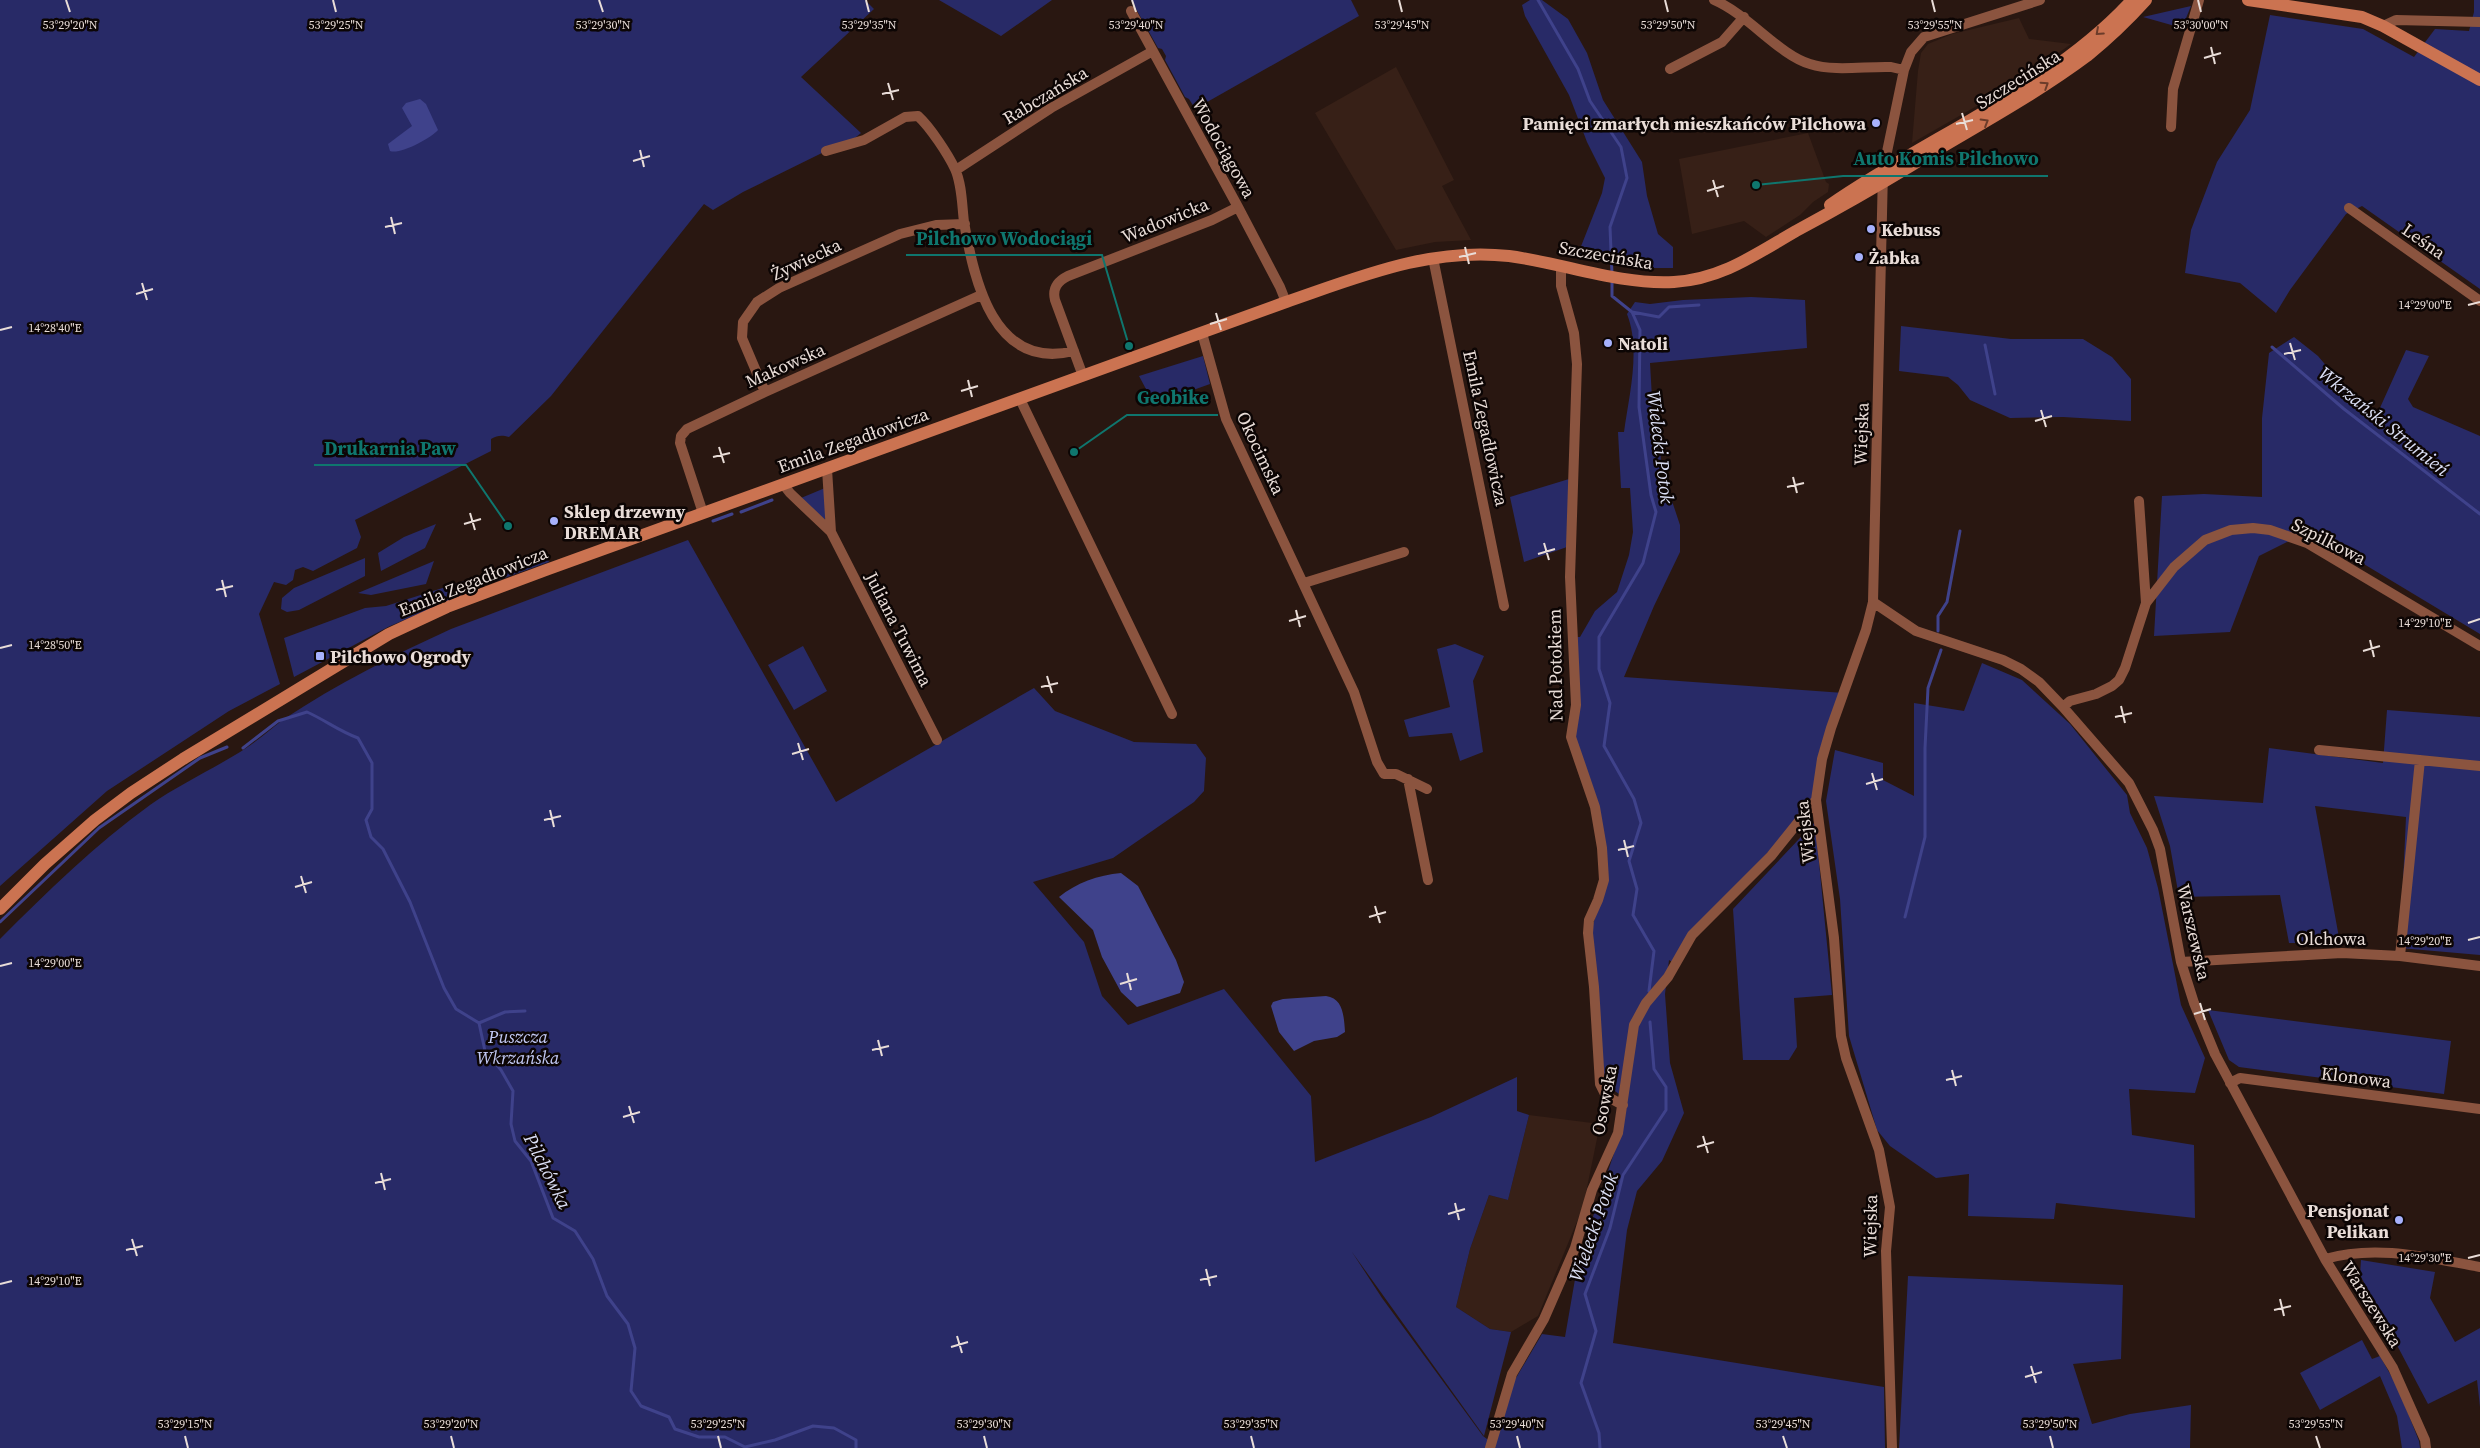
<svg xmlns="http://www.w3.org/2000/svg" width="2480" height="1448" viewBox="0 0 2480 1448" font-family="'Source Serif 4',serif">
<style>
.built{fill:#372017}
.green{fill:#282a67}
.water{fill:#3f428b}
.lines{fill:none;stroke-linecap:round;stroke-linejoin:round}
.stream{stroke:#3f428b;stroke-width:3}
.street{stroke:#8b543f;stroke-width:10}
.secondary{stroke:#cb7351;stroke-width:12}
.oneway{stroke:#6c3c2a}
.ticks{fill:none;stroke:#e9ddd8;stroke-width:2}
.poi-dot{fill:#a7b1fc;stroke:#0c0504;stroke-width:2}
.labels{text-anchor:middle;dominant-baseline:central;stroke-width:5;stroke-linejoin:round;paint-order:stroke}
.street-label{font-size:18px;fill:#e9ddd8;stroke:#0c0504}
.poi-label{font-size:18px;font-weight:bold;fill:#e9ddd8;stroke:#0c0504;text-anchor:start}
.park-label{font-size:18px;font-style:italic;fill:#c2c9f4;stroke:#0c0504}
.water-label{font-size:19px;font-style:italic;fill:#dce0f6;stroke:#0c0504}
.ticks-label{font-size:12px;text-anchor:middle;fill:#e9ddd8;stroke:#0c0504;stroke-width:5;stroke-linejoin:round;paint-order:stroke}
.leader{fill:none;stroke:#0f766e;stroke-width:2}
.callout-dot{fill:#0f766e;stroke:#0c0504;stroke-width:2}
.callout-label{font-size:19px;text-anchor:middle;font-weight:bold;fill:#0f766e;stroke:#0c0504;stroke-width:5;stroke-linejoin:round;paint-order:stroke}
</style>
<rect width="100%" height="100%" fill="#291711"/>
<!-- built -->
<path class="built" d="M 2019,18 L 2029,39 L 2071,44 L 2015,84 L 2015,86 L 2010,87 L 1912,143 L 1918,71 L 1921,53 L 1928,44 L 1952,34 Z
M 1396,67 L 1454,180 L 1442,186 L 1471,240 L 1435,242 L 1396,250 L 1315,113 Z
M 1808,133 L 1826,182 L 1829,184 L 1828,192 L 1813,202 L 1800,215 L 1766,237 L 1744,221 L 1692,234 L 1679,159 Z
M 1529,1115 L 1600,1124 L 1583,1207 L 1538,1316 L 1511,1332 L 1490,1329 L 1456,1307 L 1470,1249 L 1489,1195 L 1508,1200 Z"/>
<!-- green -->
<path class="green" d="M 0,0 L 865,0 L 874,9 L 801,77 L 861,133 L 845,146 L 826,151 L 743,192 L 713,210 L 704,204 L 551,396 L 509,437 C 502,435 498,435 491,439 L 491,451 L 355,520 L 361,537 L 357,548 L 313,571 L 303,567 L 295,570 L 293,580 L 286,585 L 274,582 L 259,614 L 280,684 L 229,711 L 107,791 L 0,886 Z
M 939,0 L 1052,0 L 1001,36 Z
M 1131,0 L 1351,0 L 1359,16 L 1193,110 L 1194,107 L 1189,99 L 1185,97 L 1165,60 L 1166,56 L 1162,49 L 1158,48 Z
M 1530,0 L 1542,0 L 1568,19 L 1587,53 L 1603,100 L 1642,162 L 1647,196 L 1658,234 L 1673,247 L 1673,268 L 1641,268 L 1578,254 L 1602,193 L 1605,178 L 1587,142 L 1569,95 L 1525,16 L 1522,5 Z
M 2474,0 L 2480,0 L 2480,289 L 2362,206 L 2346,214 L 2290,290 L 2276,313 L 2240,283 L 2185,273 L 2191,230 L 2217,162 L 2250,110 L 2270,15 L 2363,29 L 2414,57 L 2435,29 L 2469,31 L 2474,12 Z
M 2191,6 L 2182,28 L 2143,17 Z
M 1751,297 L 1805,300 L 1807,348 L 1650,363 L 1652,398 L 1650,434 L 1660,433 L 1661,468 L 1680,525 L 1680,552 L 1654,606 L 1624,677 L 1844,693 L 1816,800 L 1704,922 L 1675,964 L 1669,960 L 1665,994 L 1670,1063 L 1684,1113 L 1662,1161 L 1637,1191 L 1627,1230 L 1613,1343 L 1884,1387 L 1885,1448 L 0,1448 L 0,939 C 48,891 95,845 150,805 C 177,786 207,772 235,755 C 253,745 268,731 284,719 C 337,684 394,655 451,629 L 688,540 L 836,802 L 1034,688 L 1055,711 L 1134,742 L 1196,744 L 1206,758 L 1204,791 L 1194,802 L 1113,858 L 1033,882 L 1084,942 L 1102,996 L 1128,1025 L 1224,989 L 1311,1096 L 1315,1162 L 1431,1117 L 1517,1077 L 1517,1111 L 1529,1115 L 1508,1200 L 1489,1195 L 1470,1249 L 1456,1307 L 1490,1329 L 1511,1332 L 1484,1436 L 1352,1252 L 1382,1298 L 1483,1436 L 1495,1445 L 1513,1383 L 1542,1334 L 1565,1337 L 1578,1262 L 1621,1132 L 1627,1100 L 1603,1082 L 1592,928 L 1607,876 L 1576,746 L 1575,637 L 1580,637 L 1595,611 L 1617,592 L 1629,555 L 1633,532 L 1630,488 L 1621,488 L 1618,432 L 1624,432 C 1629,395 1641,350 1627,314 L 1635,302 L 1650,304 L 1683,300 Z
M 1901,326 L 2011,339 L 2083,339 L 2112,357 L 2131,379 L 2131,421 L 2063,417 L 2010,418 L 1970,400 L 1958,385 L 1948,377 L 1899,371 Z
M 2294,337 L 2318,356 L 2361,407 L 2379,410 L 2406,350 L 2429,356 L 2408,399 L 2413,407 L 2480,436 L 2480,634 L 2309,531 L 2259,556 L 2230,632 L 2154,636 L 2162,496 L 2204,494 L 2262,497 L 2262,418 L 2269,353 Z
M 1203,356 L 1210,384 L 1154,404 L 1139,376 Z
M 1569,479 L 1567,547 L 1524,562 L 1510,497 Z
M 825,488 L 825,520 L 801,498 Z
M 436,524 L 425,548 L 381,571 L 378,553 L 404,537 Z
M 546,555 L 549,562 L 485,585 L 388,627 L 294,677 L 284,638 L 365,608 L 386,606 Z
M 365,558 L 365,576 L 299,610 L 287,612 L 281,609 L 282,598 L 294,588 Z
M 434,561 L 426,584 L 371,595 L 358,593 Z
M 1455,644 L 1484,656 L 1473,681 L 1483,752 L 1460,761 L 1452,733 L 1409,737 L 1404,720 L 1450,707 L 1437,649 Z
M 803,646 L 827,691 L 794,710 L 768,665 Z
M 1982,663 L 2022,680 L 2070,724 L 2127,795 L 2130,813 L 2147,848 L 2158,888 L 2181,1005 L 2205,1058 L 2195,1093 L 2129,1089 L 2132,1135 L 2194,1145 L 2195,1218 L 2056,1203 L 2054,1219 L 1968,1216 L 1969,1174 L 1936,1178 L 1890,1146 L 1877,1130 L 1849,1036 L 1840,899 L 1826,801 L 1835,750 L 1883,763 L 1883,780 L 1914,796 L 1914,703 L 1964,711 Z
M 2387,710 L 2480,717 L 2480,955 L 2400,948 L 2406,817 L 2315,806 L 2340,943 L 2289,943 L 2280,895 L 2179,897 L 2170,846 L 2154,796 L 2263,803 L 2269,748 L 2383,763 Z
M 1815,822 L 1832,995 L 1794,998 L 1797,1047 L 1789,1060 L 1743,1060 L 1733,909 Z
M 2208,1010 L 2451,1041 L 2444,1094 L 2239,1067 L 2229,1060 Z
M 2361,1260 L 2435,1272 L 2430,1298 L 2455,1342 L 2480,1328 L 2480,1407 L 2477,1380 L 2428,1404 L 2360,1275 Z
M 1908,1276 L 2123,1285 L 2121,1359 L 2073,1364 L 2092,1424 L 2130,1414 L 2191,1405 L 2190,1448 L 1899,1448 Z
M 2362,1340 L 2372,1359 L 2380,1356 L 2398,1388 L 2419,1441 L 2420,1448 L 2402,1448 L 2397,1416 L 2380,1376 L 2320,1410 L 2300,1373 Z"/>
<!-- water -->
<path class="water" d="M 420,99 L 426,104 L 438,130 C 431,138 400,155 390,151 L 388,144 L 412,126 L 402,108 L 406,103 Z
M 1121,873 L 1138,886 L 1176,960 L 1184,982 L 1180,993 L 1137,1007 L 1121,992 L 1102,957 L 1093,930 L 1059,897 C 1076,883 1098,875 1121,873 Z
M 1326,996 C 1343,998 1344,1016 1345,1032 L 1337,1037 L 1314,1041 L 1294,1051 L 1279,1032 L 1271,1006 L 1273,1002 L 1283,999 Z"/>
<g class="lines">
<!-- stream -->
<path class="stream" d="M 1538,0 L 1578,69 L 1590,101 L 1621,147 L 1627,178 L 1610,227 L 1612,274
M 1612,281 L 1612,296 L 1632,312 L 1640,330 L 1639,407 L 1651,495 L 1656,512 L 1643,563 L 1599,637 L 1599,669 L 1610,703 L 1604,746 L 1634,799 L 1641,823 L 1629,861 L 1637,889 L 1633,915 L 1654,951 L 1649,991
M 1632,312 L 1659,317 L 1669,307 L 1699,305
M 1985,345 L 1995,394
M 2272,347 L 2344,409 L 2480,514
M 741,512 L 772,500
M 713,521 L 732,514
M 1938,631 L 1938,616 L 1947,602 L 1960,531
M 243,748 L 278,721 L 307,712 C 325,720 339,731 358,738 L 372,763 L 372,809 L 366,820 L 371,837 L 383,849 L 410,902 L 444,988 L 456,1009 L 479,1023 L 485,1051 L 501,1070 L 513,1091 L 511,1124 L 515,1141 L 531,1161 L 553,1218 L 575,1231 L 593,1259 L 607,1296 L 628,1324 L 635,1348 L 631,1391 L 641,1406 L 669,1417 L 675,1429 L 699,1437 L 725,1437 L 745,1447 L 775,1440 L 813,1426 L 834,1428 L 856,1440 L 856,1448
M 1905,917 L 1925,837 L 1925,748 L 1928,688 L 1941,650
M 0,922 L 99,828 L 200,758 L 227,747
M 479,1023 L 505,1012 L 525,1011
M 1600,1448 L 1599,1433 L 1581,1383 L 1596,1331 L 1585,1294 L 1610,1228 L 1623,1175 L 1666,1110 L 1666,1087 L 1654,1069 L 1650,1022"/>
<!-- street -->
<path class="street" d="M 1714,0 C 1749,15 1779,55 1810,64 C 1835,72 1865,66 1891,67 L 1904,70
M 1131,11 L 1238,207 L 1280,287 L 1286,302
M 2383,26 L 2396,20 L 2480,22
M 1670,69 L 1722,42 L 1744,17
M 2171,127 L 2173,89 L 2199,0
M 826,151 L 864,140 L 905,117 L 918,116 C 930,127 948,154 955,169 C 962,184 962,206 964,222 C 974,281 994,371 1074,351
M 956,170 L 1051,108 L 1153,51
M 2349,208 L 2480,301
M 1433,258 L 1504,606
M 1561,266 L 1561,286 L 1574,333 L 1577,364 L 1570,577 L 1576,705 L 1571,737 L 1595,807 L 1602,848 L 1604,880 L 1598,900 L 1589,920 L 1588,933 L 1594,987 L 1600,1084 L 1606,1096 L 1623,1105
M 1202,333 L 1226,419 L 1354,692 L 1377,762 L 1384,774 L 1396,774 L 1427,789
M 1083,376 L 1055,300 C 1052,288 1058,281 1068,276 L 1212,220 L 1238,207
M 765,392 L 742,338 L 743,322 L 757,302 L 779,288 L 900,234 L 936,225 L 965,224
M 1020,399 L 1172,714
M 827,469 L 831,532 L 937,740
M 783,484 L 790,493 L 831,532
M 703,513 L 680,443 L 681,436 L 687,429 L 765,392 L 981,295
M 1304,583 L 1404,552
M 1873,602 L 1916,631 L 2003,660 L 2021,669 L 2039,682 L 2063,707 L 2129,783 L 2153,830 L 2160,849 L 2181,962 L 2194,1003 L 2215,1054 L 2325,1259 L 2393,1368 L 2425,1440 L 2426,1448
M 2146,603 L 2174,567 L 2205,540 L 2231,530 L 2253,528 L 2270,530 L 2307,543 L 2480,646
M 2063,707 L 2070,701 L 2096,694 L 2112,686 L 2119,680 L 2125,668 L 2146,603 L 2139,501
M 2319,750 L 2480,766
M 1408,779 L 1428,880
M 2400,956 L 2420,760
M 2181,962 L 2342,953 L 2400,956 L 2480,966
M 2230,1083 L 2240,1078 L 2480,1109
M 2325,1259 C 2377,1244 2429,1258 2480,1267
M 1490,1448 L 1512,1374 L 1544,1319 L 1575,1248 L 1592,1190 L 1618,1133 L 1634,1025 L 1646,1003 L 1668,977 L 1692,935 L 1771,856 L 1816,800
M 1892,1448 L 1886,1251 L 1890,1207 L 1879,1150 L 1846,1058 L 1841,1036 L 1834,938 L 1816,800 L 1822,759 L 1831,728 L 1866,630 L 1873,602 L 1883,171 L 1904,70 L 1911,52 L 1924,37 L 2040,0"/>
<!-- secondary -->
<path class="secondary" d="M 2248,0 L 2362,17 L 2383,26 L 2480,80
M 1830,205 C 1926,138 2053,87 2132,0
M 0,909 L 45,864 L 95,820 L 131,793 L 183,759 L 389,634 L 447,607 L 546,570 L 1286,302 C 1359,277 1430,247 1509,256 C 1563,263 1619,285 1674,282 C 1722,279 1756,254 1796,231 C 1835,210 1874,188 1912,165 C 1971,129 2032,97 2087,56 C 2108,39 2128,20 2146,0"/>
</g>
<!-- one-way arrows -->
<defs><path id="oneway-chevron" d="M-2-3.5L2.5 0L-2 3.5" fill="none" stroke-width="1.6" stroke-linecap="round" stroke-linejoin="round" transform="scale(1.25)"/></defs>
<g class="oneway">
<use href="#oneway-chevron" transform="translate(2099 32) rotate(138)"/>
<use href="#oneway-chevron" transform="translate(2045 85) rotate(-33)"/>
<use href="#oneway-chevron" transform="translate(1985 122) rotate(-31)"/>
</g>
<!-- ticks -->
<path class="ticks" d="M 66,0 L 70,12M 333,0 L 336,12M 599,0 L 603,12M 866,0 L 869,12M 1132,0 L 1136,12M 1399,0 L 1402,12M 1665,0 L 1668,12M 1932,0 L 1935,12M 2198,0 L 2201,12M 2211,47 L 2215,64M 2204,58 L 2221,53M 888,83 L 893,100M 882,94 L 899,90M 1962,113 L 1967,130M 1956,124 L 1973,120M 640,150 L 644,167M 633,161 L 650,156M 1713,180 L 1718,197M 1707,191 L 1724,186M 391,217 L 395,234M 385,227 L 402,223M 1465,247 L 1469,264M 1459,257 L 1476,253M 142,283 L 147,300M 136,294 L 153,289M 2468,305 L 2480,302M 1216,313 L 1221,330M 1210,324 L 1227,319M 0,330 L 12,327M 2290,343 L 2295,360M 2284,354 L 2301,350M 968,380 L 972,397M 961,391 L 978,386M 2041,410 L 2046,427M 2035,421 L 2052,416M 719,447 L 724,463M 713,457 L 730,453M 1793,477 L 1797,493M 1787,487 L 1804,483M 470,513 L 475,530M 464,524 L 481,519M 1544,543 L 1549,560M 1538,554 L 1555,549M 222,580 L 226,597M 216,590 L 233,586M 1296,610 L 1300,627M 1289,621 L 1306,616M 2468,623 L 2480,619M 2370,640 L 2374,657M 0,648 L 12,645M 2363,651 L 2380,646M 1047,676 L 1052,693M 1041,687 L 1058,683M 2121,706 L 2125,723M 2115,717 L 2132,713M 798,743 L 803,760M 792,754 L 809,749M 1872,773 L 1877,790M 1866,784 L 1883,779M 550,810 L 554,827M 544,820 L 561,816M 1624,840 L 1628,857M 1618,850 L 1634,846M 301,876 L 306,893M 295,887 L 312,882M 1375,906 L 1380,923M 1369,917 L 1386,912M 2468,940 L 2480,937M 0,966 L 12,963M 1127,973 L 1131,990M 1120,984 L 1137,979M 2200,1003 L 2205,1020M 2194,1014 L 2211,1009M 878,1040 L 882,1056M 872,1050 L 889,1046M 1952,1070 L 1956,1086M 1946,1080 L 1962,1076M 629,1106 L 634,1123M 623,1117 L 640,1112M 1703,1136 L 1708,1153M 1697,1147 L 1714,1142M 381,1173 L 385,1190M 375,1183 L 391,1179M 1455,1203 L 1459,1220M 1448,1214 L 1465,1209M 132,1239 L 137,1256M 126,1250 L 143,1246M 2468,1258 L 2480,1255M 1206,1269 L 1210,1286M 1200,1280 L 1217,1276M 0,1284 L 12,1281M 2280,1299 L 2284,1316M 2274,1310 L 2291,1306M 957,1336 L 962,1353M 951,1347 L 968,1342M 2031,1366 L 2036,1383M 2025,1377 L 2042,1372M 185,1436 L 188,1448M 451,1436 L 454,1448M 718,1436 L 721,1448M 984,1436 L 987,1448M 1251,1436 L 1254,1448M 1517,1436 L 1520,1448M 1783,1436 L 1787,1448M 2050,1436 L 2053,1448M 2316,1436 L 2320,1448"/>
<!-- markers -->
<g class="poi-dot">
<circle cx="1876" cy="123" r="5"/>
<circle cx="1871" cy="229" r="5"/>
<circle cx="1859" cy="257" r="5"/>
<circle cx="1608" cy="343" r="5"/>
<circle cx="554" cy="521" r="5"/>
<rect x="315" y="651" width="10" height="10" rx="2.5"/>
<circle cx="2399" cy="1220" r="5"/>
</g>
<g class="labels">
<!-- street labels -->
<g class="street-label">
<text transform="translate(2018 79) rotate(-32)">Szczecińska</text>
<text transform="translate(1045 95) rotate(-31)">Rabczańska</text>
<text transform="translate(1224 148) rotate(61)">Wodociągowa</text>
<text transform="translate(1165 220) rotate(-22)">Wadowicka</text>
<text transform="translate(2424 241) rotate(35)">Leśna</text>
<text transform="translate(1606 255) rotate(10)">Szczecińska</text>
<text transform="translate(806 259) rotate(-25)">Żywiecka</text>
<text transform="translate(785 365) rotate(-24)">Makowska</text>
<text transform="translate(1486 428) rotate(78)">Emila Zegadłowicza</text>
<text transform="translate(1861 434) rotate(-88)">Wiejska</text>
<text transform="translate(853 440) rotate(-20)">Emila Zegadłowicza</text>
<text transform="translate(1261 453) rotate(65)">Okocimska</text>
<text transform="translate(2329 541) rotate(27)">Szpilkowa</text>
<text transform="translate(473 581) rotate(-22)">Emila Zegadłowicza</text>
<text transform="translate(899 629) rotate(63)">Juliana Tuwima</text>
<text transform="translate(1555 665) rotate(-91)">Nad Potokiem</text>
<text transform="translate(1805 832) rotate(-96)">Wiejska</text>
<text transform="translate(2194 932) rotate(77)">Warszewska</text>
<text x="2331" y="938">Olchowa</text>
<text transform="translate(2356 1077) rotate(7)">Klonowa</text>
<text transform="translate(1604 1100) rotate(-79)">Osowska</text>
<text transform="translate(1870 1226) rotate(-89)">Wiejska</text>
<text transform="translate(2372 1304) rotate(58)">Warszewska</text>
</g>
<!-- poi labels -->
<g class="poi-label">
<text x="1866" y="123" text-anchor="end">Pamięci zmarłych mieszkańców Pilchowa</text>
<text x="1881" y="229">Kebuss</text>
<text x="1869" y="257">Żabka</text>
<text x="1618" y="343">Natoli</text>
<text x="564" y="511">Sklep drzewny<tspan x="564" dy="21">DREMAR</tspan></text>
<text x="330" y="656">Pilchowo Ogrody</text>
<text x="2389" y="1210" text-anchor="end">Pensjonat<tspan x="2389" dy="21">Pelikan</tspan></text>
</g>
<!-- park labels -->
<g class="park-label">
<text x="518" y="1036">Puszcza<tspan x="518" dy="21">Wkrzańska</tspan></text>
</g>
<!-- water labels -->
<g class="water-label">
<text transform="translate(2384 421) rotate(39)">Wkrzański Strumień</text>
<text transform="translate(1661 447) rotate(83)">Wielecki Potok</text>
<text transform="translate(548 1171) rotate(63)">Pilchówka</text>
<text transform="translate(1593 1227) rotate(-71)">Wielecki Potok</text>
</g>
</g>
<g class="ticks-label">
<text x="70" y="29">53°29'20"N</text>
<text x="336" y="29">53°29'25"N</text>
<text x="603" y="29">53°29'30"N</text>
<text x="869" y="29">53°29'35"N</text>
<text x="1136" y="29">53°29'40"N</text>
<text x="1402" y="29">53°29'45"N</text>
<text x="1668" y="29">53°29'50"N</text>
<text x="1935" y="29">53°29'55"N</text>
<text x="2201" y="29">53°30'00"N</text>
<text x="2425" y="309">14°29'00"E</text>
<text x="55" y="332">14°28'40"E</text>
<text x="2425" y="627">14°29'10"E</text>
<text x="55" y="649">14°28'50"E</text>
<text x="2425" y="945">14°29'20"E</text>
<text x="55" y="967">14°29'00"E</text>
<text x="2425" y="1262">14°29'30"E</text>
<text x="55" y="1285">14°29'10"E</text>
<text x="185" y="1428">53°29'15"N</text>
<text x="451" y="1428">53°29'20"N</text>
<text x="718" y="1428">53°29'25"N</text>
<text x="984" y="1428">53°29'30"N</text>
<text x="1251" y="1428">53°29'35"N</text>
<text x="1517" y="1428">53°29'40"N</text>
<text x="1783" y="1428">53°29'45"N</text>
<text x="2050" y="1428">53°29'50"N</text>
<text x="2316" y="1428">53°29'55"N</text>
</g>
<!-- callouts -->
<path class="leader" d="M1756 185L1843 176H2048M1129 346L1102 255H906M1074 452L1127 415H1218M508 526L466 465H314"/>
<g class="callout-dot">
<circle cx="1756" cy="185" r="5"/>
<circle cx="1129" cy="346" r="5"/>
<circle cx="1074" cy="452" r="5"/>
<circle cx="508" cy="526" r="5"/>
</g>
<g class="callout-label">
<text x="1946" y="165">Auto Komis Pilchowo</text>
<text x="1004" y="245">Pilchowo Wodociągi</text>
<text x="1173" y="404">Geobike</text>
<text x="390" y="455">Drukarnia Paw</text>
</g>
</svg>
